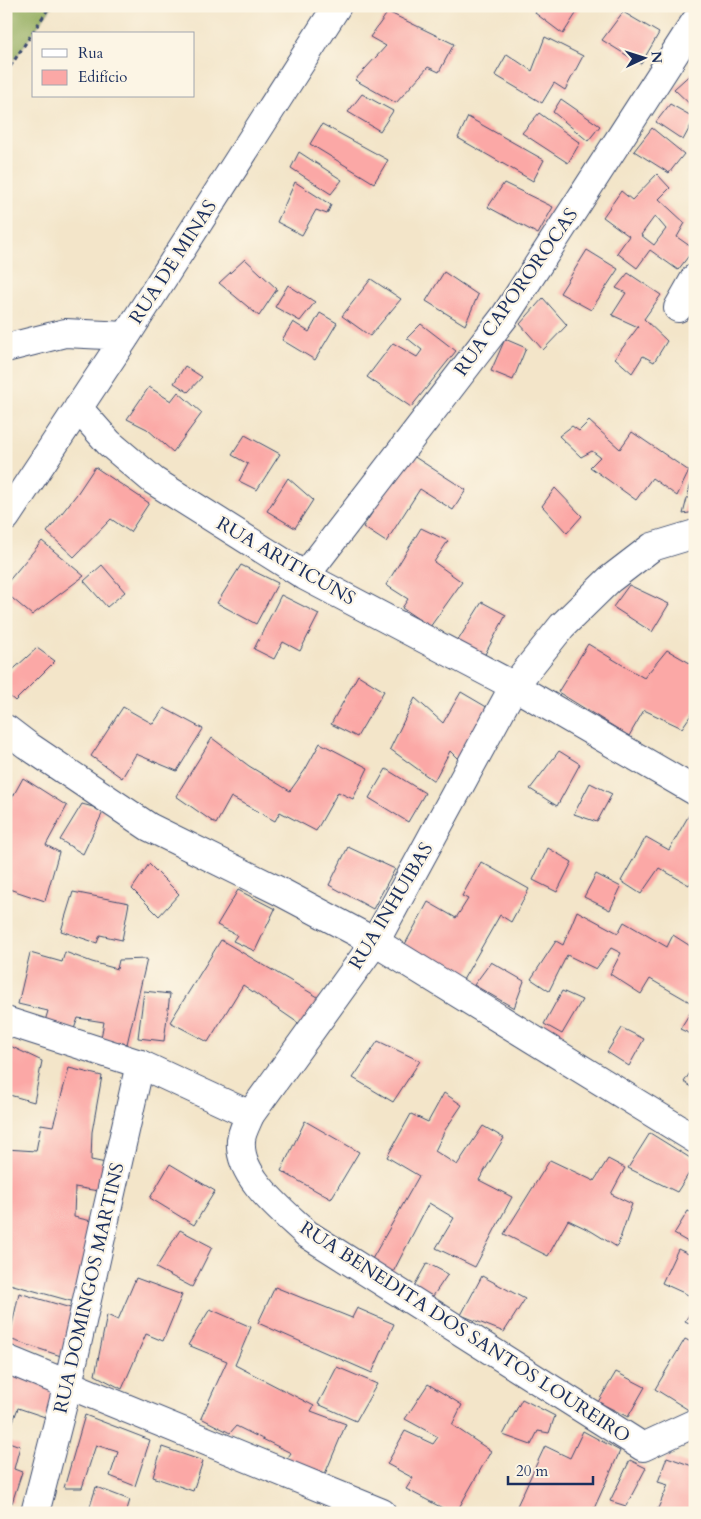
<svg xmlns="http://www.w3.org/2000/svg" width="701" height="1519" viewBox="0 0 701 1519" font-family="Cardo,serif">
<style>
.forest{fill:#94ae60;stroke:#586e5f}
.building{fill:#fba8a6;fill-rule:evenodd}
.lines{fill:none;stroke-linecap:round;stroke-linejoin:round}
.minor-casing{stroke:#3b4a6e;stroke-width:30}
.tertiary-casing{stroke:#3b4a6e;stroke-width:30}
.path{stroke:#3b4a6e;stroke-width:3;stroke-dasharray:4 4;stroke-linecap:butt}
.minor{stroke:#fff;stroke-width:28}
.tertiary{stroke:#fff;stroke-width:28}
.labels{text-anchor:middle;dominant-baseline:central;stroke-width:4.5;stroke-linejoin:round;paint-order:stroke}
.street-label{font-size:19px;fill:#1b2f5e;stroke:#fcf5e5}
</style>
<rect width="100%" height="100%" fill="#fcf5e5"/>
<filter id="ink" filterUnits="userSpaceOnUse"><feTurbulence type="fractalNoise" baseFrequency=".02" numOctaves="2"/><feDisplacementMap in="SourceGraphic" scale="10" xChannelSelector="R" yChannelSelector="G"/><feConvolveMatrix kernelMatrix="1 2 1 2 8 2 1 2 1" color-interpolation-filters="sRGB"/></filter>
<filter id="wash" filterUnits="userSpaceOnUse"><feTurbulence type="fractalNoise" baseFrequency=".0096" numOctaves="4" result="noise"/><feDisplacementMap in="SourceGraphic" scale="20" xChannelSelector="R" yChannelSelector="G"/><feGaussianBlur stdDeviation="1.12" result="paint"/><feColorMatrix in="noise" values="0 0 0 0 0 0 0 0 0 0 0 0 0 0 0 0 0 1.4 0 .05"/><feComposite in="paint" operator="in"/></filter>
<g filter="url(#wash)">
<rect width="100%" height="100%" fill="#f3e5c9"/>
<!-- forest -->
<path class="forest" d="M 6,6 L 52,6 L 6,71 Z"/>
<g id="blocks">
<!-- building -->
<path class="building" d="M 540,6 L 581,6 L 563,34 L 535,13 Z
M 388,12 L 454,44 L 439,72 L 428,67 L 396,103 L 355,80 L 386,46 L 370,37 Z
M 623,12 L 659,33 L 641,64 L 602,40 Z
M 545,37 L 583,56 L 565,90 L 554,83 L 542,103 L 495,75 L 507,54 L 532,71 Z
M 695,70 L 695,109 L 674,89 Z
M 362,94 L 393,111 L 380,131 L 348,112 Z
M 561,99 L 600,126 L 588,141 L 553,112 Z
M 670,104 L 695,118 L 683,140 L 656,122 Z
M 539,113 L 580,143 L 568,163 L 522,133 Z
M 468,117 L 544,160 L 533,181 L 458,138 Z
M 322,124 L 388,160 L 374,183 L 310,144 Z
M 652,128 L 684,154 L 669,173 L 634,151 Z
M 299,152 L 342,180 L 331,194 L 291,168 Z
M 657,174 L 670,188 L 659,199 L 685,223 L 677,237 L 694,249 L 678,270 L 650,250 L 637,268 L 617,253 L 629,236 L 603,217 L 621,191 L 632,200 ZM 655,216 L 666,229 L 654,245 L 641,235 Z
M 295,182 L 331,205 L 327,214 L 316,210 L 302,235 L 277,222 Z
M 504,183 L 553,207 L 538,234 L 488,207 Z
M 587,250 L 618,269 L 591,310 L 560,293 Z
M 245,259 L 277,289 L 259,316 L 219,283 Z
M 444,272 L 478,295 L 465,325 L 426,301 Z
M 628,273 L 661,295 L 644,319 L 667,341 L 654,362 L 643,356 L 632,373 L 615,358 L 638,327 L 612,315 L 626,293 L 616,288 Z
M 371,279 L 401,299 L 370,336 L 342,316 Z
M 288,285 L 315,302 L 300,321 L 275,307 Z
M 543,298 L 567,325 L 543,350 L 520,324 Z
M 320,313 L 337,323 L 315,360 L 282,340 L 293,322 L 309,332 Z
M 421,324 L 456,351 L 411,407 L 367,377 L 393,343 L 417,357 L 422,350 L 407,338 Z
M 505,339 L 526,348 L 513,380 L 491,371 Z
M 185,366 L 202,377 L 188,392 L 174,383 Z
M 149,387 L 171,401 L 178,392 L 202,413 L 173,452 L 147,429 L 127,419 Z
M 589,421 L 620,449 L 632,432 L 689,471 L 677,496 L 652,478 L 636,500 L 590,467 L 600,457 L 592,451 L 581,457 L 559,436 L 572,426 L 579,431 Z
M 245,435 L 280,454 L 257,490 L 239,481 L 248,464 L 232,455 Z
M 410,454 L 466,490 L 453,510 L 420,489 L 386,542 L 363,527 Z
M 95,467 L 149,503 L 130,532 L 111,519 L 74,557 L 47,532 L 77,494 Z
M 694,471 L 695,512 L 683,514 Z
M 288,478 L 313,500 L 295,528 L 267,511 Z
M 555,488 L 582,516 L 567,533 L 542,506 Z
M 421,528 L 448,541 L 434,562 L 462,582 L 430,627 L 402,608 L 408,599 L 386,585 Z
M 42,541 L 84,576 L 32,615 L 6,593 L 6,584 Z
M 102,565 L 125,592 L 107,607 L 84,581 Z
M 241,565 L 278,583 L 256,624 L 217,603 Z
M 629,585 L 669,604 L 652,632 L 613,607 Z
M 281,595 L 319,614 L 300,651 L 283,642 L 274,659 L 254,649 Z
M 482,602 L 506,615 L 483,658 L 457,642 Z
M 588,644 L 644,678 L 667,650 L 695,666 L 695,709 L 682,728 L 644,710 L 629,736 L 558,692 Z
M 37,648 L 55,661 L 15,701 L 6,693 L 6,676 Z
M 358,675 L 384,691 L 357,737 L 331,724 Z
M 461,692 L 490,709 L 459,760 L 450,751 L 434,781 L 390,749 L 415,698 L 443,723 Z
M 123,707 L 153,724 L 164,708 L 203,729 L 177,771 L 136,754 L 122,778 L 91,756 Z
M 212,738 L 249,766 L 290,791 L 305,770 L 320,743 L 368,768 L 353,799 L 338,792 L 316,831 L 280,812 L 275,821 L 231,797 L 216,824 L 176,796 Z
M 559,751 L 580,764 L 557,806 L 530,789 Z
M 386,769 L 425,793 L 408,822 L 369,798 Z
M 23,778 L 67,806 L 46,845 L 59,852 L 45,901 L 6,888 L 6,809 Z
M 590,783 L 612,794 L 597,822 L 574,814 Z
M 82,804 L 104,810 L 83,854 L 60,840 Z
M 689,815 L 695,819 L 695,876 L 689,885 L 659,868 L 641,894 L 621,881 L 646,837 L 669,850 Z
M 348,847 L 395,869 L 373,909 L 329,885 Z
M 548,848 L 572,862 L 557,892 L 533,880 Z
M 481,862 L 529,889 L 511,922 L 500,915 L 463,980 L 404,946 L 428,902 L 456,918 L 468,899 L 462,896 Z
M 149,864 L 179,894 L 159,916 L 132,889 Z
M 596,874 L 621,887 L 610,910 L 584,897 Z
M 238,890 L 275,909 L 255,951 L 233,941 L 237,935 L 217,925 Z
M 73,892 L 129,903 L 122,940 L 100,935 L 97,943 L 61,931 Z
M 577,911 L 618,933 L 624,922 L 667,947 L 673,935 L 695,949 L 695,1005 L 650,979 L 641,994 L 610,974 L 621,953 L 611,948 L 596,969 L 567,955 L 549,991 L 531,979 L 556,941 L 563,945 Z
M 221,940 L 323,1000 L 304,1027 L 243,985 L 208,1042 L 170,1022 Z
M 65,952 L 92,962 L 117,969 L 119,960 L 147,959 L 127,1044 L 101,1038 L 104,1022 L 78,1018 L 74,1029 L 45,1021 L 48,1011 L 18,1004 L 30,953 L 62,962 Z
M 491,962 L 524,981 L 514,1008 L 474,985 Z
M 144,991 L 170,994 L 164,1041 L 138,1038 Z
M 562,991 L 582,1000 L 562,1034 L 544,1024 Z
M 695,1005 L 695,1036 L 680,1029 Z
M 622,1028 L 644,1039 L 629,1066 L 607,1052 Z
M 378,1041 L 420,1061 L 393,1102 L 353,1078 Z
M 6,1044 L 42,1061 L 34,1102 L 6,1094 Z
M 695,1065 L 695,1089 L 684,1082 Z
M 69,1068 L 102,1076 L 92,1132 L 91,1160 L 106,1163 L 104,1192 L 75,1187 L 74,1217 L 100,1223 L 78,1303 L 6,1283 L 6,1149 L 36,1151 L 41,1124 L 53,1126 Z
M 444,1093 L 462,1105 L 445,1130 L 435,1151 L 457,1165 L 483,1126 L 504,1138 L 479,1180 L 512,1197 L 475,1267 L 436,1248 L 454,1218 L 429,1203 L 390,1278 L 367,1268 L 419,1176 L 387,1157 L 411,1114 L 428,1122 Z
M 305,1121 L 359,1152 L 331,1199 L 281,1171 Z
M 650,1133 L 695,1161 L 695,1164 L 677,1192 L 628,1168 Z
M 608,1159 L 625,1168 L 611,1194 L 632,1204 L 617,1247 L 591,1231 L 568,1220 L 548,1256 L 504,1234 L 550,1160 L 594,1181 Z
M 170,1164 L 215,1191 L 194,1225 L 150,1198 Z
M 688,1211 L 695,1214 L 695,1246 L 674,1234 Z
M 180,1230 L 212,1247 L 192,1287 L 156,1268 Z
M 678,1249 L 695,1257 L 695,1298 L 662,1283 Z
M 427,1263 L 448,1274 L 433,1296 L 413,1288 Z
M 482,1276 L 525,1299 L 504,1332 L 461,1315 Z
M 136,1278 L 182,1295 L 163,1341 L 146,1334 L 122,1389 L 95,1375 L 107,1315 L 118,1320 Z
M 275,1287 L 352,1318 L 357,1308 L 394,1324 L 372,1373 L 258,1323 Z
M 19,1293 L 74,1309 L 61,1356 L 9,1339 Z
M 695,1306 L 695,1326 L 685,1321 Z
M 210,1309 L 251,1327 L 235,1365 L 314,1406 L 311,1411 L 346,1424 L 325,1474 L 286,1460 L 291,1453 L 236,1426 L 230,1433 L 201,1418 L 227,1361 L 188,1345 Z
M 685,1339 L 695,1344 L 695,1414 L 655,1389 Z
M 337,1367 L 377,1384 L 356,1421 L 318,1404 Z
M 6,1372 L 55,1389 L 48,1418 L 18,1408 L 12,1424 L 6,1423 Z
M 616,1372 L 645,1387 L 628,1417 L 598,1402 Z
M 428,1384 L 462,1405 L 452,1425 L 491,1451 L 456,1513 L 452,1513 L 406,1489 L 413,1478 L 387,1464 L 405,1431 L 433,1444 L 438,1437 L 405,1419 Z
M 522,1399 L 555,1416 L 549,1433 L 538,1431 L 531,1445 L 503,1435 Z
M 85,1415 L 150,1440 L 135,1486 L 110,1476 L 118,1452 L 96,1445 L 82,1488 L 64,1488 Z
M 583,1431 L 620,1451 L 592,1513 L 526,1513 L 516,1508 L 545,1446 L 570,1458 Z
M 6,1441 L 20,1446 L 14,1469 L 22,1472 L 12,1503 L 6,1501 Z
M 162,1447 L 203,1461 L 193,1491 L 153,1477 Z
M 667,1457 L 695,1467 L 695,1513 L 656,1513 L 668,1485 L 658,1482 Z
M 630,1460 L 646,1468 L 626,1506 L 610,1501 Z
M 96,1487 L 130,1500 L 126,1513 L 88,1513 Z"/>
</g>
</g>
<g filter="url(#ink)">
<use href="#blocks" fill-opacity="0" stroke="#3b4a6e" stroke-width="1"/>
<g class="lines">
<!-- minor casing -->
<g class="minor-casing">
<path id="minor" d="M 678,308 L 695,278
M 6,348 L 65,333 L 126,336
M 78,408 L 109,443 L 154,481 L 305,576 L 514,686 L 695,791
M 6,517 L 126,336 L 337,6
M 305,576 L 505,316 L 695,22
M 6,729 L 27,745 L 149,827 L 277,890 L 375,942 L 514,686 L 562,626 L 609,580 L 652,547 L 695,534
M 6,1021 L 140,1064
M 250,1115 C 247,1123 241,1133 241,1141 C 238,1177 283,1211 307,1234 L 643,1447 L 695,1423
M 6,1359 L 382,1513"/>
</g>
<!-- tertiary casing -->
<g class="tertiary-casing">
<path id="tertiary" d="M 35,1513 L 68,1384 L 140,1064 L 250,1115 L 375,942 L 695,1139"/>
</g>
<!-- path -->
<path class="path" d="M 6,73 L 50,6"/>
<!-- minor -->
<use href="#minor" class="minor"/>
<!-- tertiary -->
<use href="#tertiary" class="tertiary"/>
</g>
</g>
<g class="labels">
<!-- street labels -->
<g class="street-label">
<text transform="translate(173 262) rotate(-57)">RUA DE MINAS</text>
<text transform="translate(516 292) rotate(-55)">RUA CAPOROROCAS</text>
<text transform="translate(286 561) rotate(30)">RUA ARITICUNS</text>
<text transform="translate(391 906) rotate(-59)">RUA INHUIBAS</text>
<text transform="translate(89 1288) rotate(-77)">RUA DOMINGOS MARTINS</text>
<text transform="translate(465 1332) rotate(33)">RUA BENEDITA DOS SANTOS LOUREIRO</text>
</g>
</g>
<!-- margin -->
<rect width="701" height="1519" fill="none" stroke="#fcf5e5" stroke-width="25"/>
<!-- legend -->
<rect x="32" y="32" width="162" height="65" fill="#fcf5e5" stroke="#a2a6af"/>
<rect x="42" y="49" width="25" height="8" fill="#ffffff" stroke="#a2a6af"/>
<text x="78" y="58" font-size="15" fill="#1b2f5e">Rua</text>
<rect x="42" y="70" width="25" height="15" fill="#fba8a6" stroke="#a2a6af"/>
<text x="78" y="82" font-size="15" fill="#1b2f5e">Edifício</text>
<!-- north arrow -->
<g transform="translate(644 58) rotate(86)" stroke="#fcf5e5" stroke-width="4" paint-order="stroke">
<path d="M0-4L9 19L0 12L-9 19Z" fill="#1b2f5e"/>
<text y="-8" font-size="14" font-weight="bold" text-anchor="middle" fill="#1b2f5e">N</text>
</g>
<!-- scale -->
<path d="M508 1476v8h85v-8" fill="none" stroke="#1b2f5e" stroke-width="2.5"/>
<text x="516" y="1476" font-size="15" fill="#1b2f5e" stroke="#fcf5e5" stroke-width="4" paint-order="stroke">20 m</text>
</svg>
